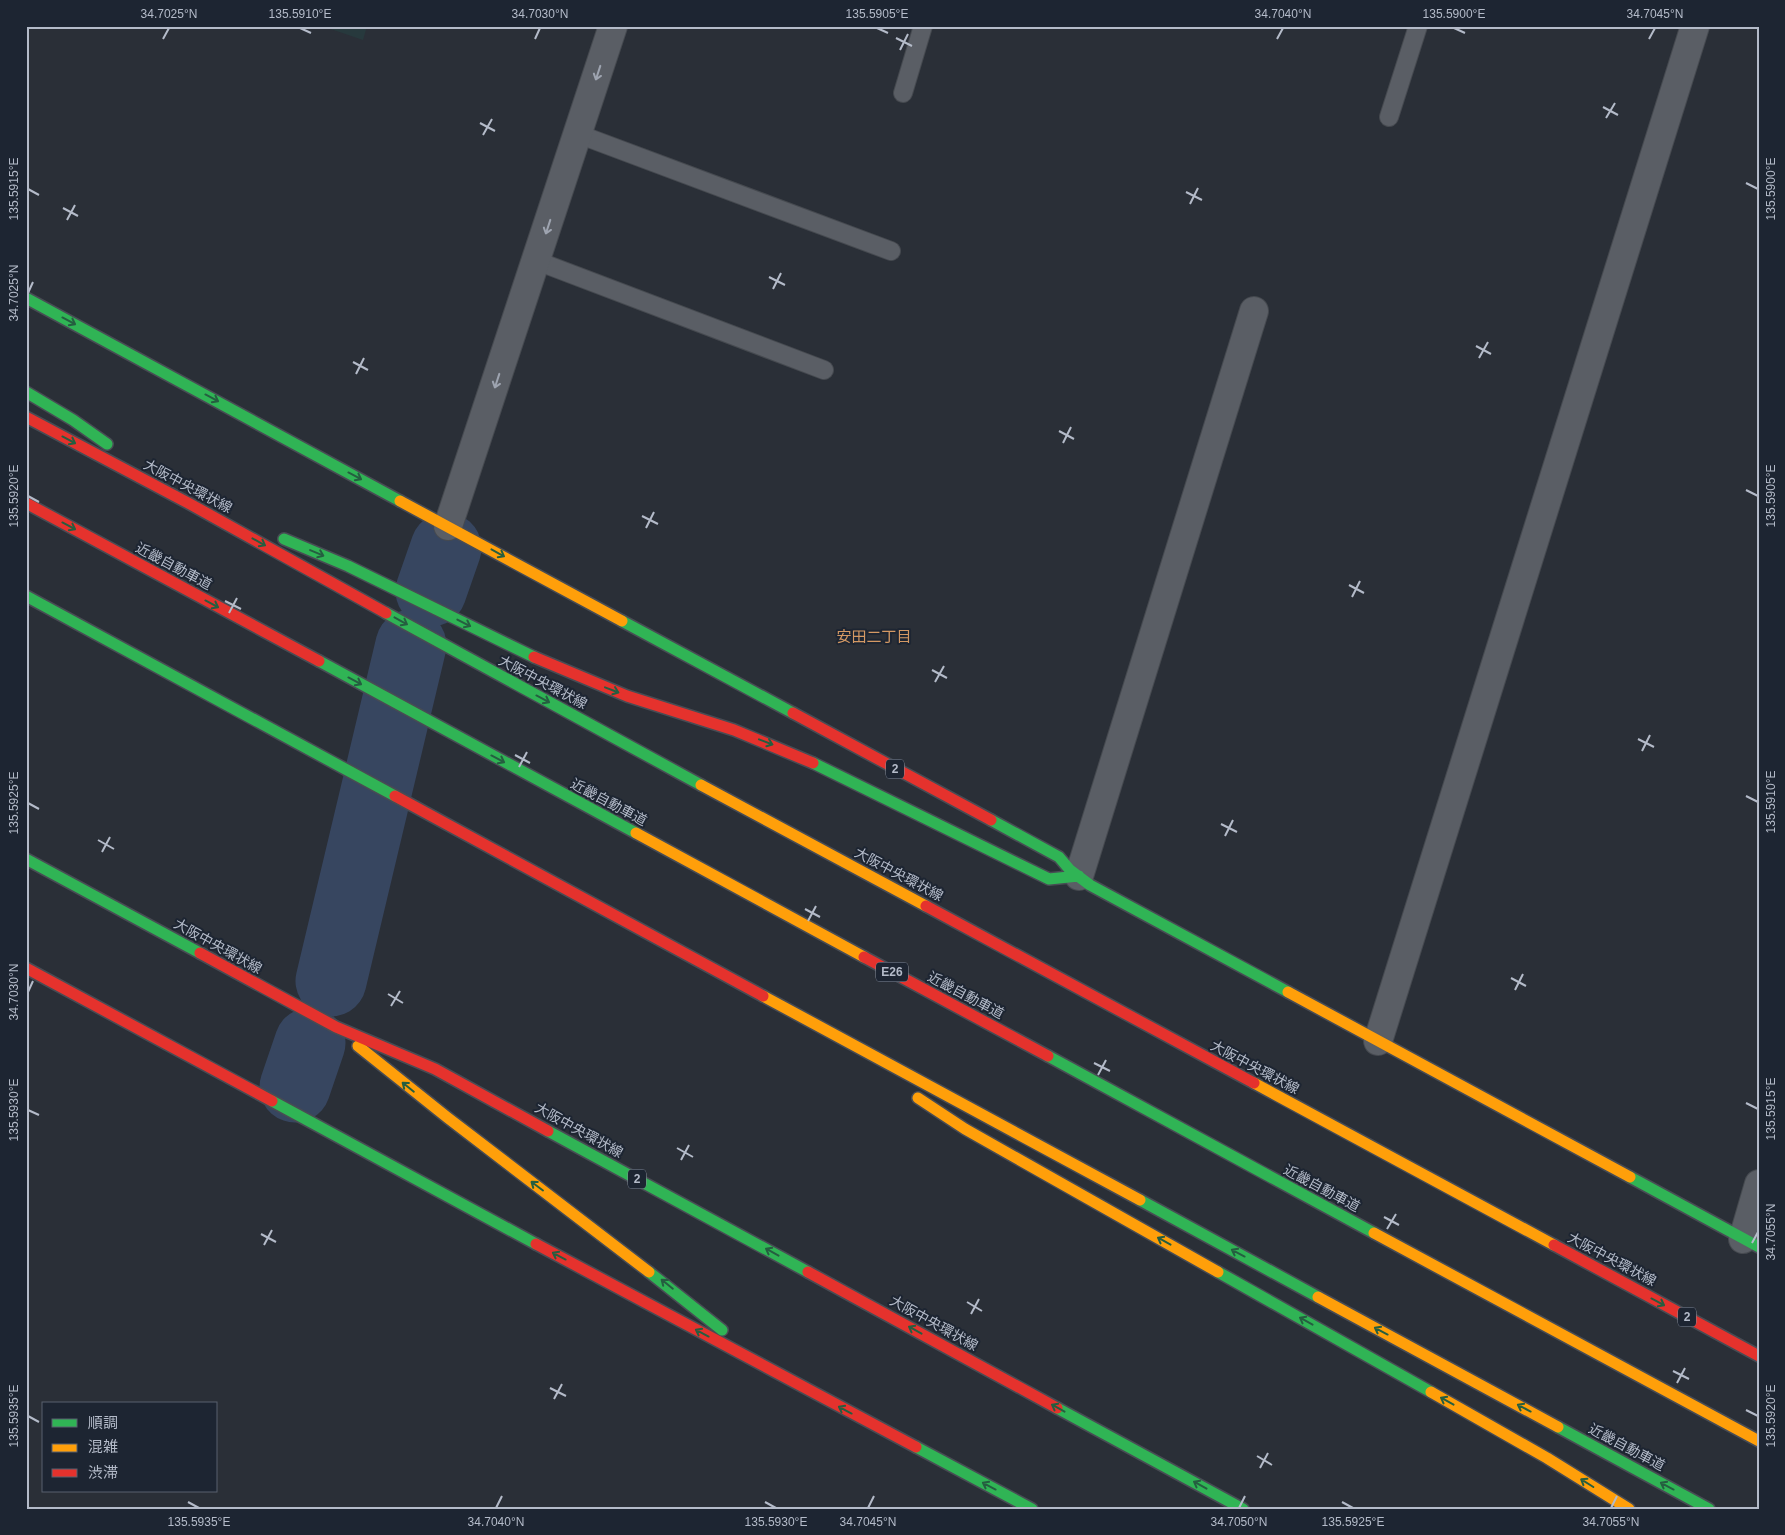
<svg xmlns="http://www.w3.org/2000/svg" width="1785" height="1535" viewBox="0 0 1785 1535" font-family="Arial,'Noto Sans JP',sans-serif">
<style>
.grass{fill:#27393d}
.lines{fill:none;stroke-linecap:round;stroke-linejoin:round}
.river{stroke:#374660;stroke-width:71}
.lane-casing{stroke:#464a50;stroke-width:20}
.street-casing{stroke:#464a50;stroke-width:30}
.fast-casing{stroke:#484c54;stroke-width:14}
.slow-casing{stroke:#484c54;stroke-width:14}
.jam-casing{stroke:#484c54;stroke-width:14}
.lane{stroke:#5a5e65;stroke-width:18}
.street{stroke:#5a5e65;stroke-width:28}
.fast{stroke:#30b455;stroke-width:11}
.slow{stroke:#ff9f0a;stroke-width:11}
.jam{stroke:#e5322d;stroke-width:11}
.oneway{stroke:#9ea4b0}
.oneway2{stroke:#255e40}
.ticks{fill:none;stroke:#b4bbc9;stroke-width:2}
.labels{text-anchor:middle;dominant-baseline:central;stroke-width:4;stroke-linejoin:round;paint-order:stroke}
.shield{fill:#1d2532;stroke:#878e9c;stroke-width:1}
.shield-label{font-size:12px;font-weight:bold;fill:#b4bbc9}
.street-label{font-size:14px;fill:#b4bbc9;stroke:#1d2532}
.neighbourhood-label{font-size:15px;fill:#d49964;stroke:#1d2532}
.neatline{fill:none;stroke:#b4bbc9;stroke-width:2}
.ticks-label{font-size:12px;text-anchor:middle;fill:#b4bbc9}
</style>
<rect width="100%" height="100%" fill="#2a2f37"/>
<!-- grass -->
<path class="grass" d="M 322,26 L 367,26 L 363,40 Z"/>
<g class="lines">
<!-- river -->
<path class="river" d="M 431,591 L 446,548
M 331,981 L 411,645
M 295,1087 L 310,1043"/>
<!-- lane casing -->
<g class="lane-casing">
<path id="lane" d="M 903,93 L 923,26
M 1389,117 L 1418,26
M 578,134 L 891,251
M 537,261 L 824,370"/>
</g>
<!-- street casing -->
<g class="street-casing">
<path id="street" d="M 448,526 L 613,26
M 1079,876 L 1254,311
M 1378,1041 L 1695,26
M 1743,1239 L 1759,1184"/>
</g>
<!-- fast casing -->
<g class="fast-casing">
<path id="fast" d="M 26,298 L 400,501
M 26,392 L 73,420 L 107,444
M 284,539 L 348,566 L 534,657
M 26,596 L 395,796
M 386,613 L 701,785
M 622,621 L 793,713
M 319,661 L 636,833
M 813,763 L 1049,879 L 1079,876
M 991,820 L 1059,857 L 1070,870 L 1090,885 L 1288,992
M 26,859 L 200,953
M 1048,1056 L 1374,1233
M 272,1101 L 536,1244
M 548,1131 L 808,1272
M 1630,1177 L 1759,1247
M 1140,1200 L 1318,1297
M 649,1272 L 722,1330
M 1218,1272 L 1431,1392
M 1057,1408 L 1243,1509
M 1558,1427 L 1709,1509
M 916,1447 L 1032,1509"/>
</g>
<!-- slow casing -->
<g class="slow-casing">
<path id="slow" d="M 400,501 L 622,621
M 701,785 L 926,906
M 636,833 L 864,957
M 1288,992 L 1630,1177
M 763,996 L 1140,1200
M 358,1046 L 448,1118 L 649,1272
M 1254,1083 L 1554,1245
M 918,1098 L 965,1129 L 1218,1272
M 1374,1233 L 1759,1441
M 1318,1297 L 1558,1427
M 1431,1392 L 1547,1458 L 1629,1509"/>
</g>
<!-- jam casing -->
<g class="jam-casing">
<path id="jam" d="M 26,417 L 190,504 L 386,613
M 26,503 L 319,661
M 534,657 L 627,696 L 734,730 L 813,763
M 793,713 L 991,820
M 395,796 L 763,996
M 926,906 L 1254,1083
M 200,953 L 336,1027 L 435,1069 L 548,1131
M 864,957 L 1048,1056
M 26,968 L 272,1101
M 536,1244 L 916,1447
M 1554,1245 L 1759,1356
M 808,1272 L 1057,1408"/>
</g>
<!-- lane -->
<use href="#lane" class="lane"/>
<!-- street -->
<use href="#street" class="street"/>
<!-- fast -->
<use href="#fast" class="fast"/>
<!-- slow -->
<use href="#slow" class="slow"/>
<!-- jam -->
<use href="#jam" class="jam"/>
</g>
<!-- one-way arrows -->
<defs><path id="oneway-shaft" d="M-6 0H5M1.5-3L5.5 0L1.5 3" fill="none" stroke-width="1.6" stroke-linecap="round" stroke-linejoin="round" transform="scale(1.25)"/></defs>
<g class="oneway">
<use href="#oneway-shaft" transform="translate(598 73) rotate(108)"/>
<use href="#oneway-shaft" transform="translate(548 227) rotate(108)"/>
<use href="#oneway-shaft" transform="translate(497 381) rotate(108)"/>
</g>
<g class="oneway2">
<use href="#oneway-shaft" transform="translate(69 321) rotate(28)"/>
<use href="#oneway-shaft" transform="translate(212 398) rotate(28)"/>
<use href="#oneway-shaft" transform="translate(69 440) rotate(28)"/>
<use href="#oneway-shaft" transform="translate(355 476) rotate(28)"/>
<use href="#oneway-shaft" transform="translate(69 526) rotate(28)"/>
<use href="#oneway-shaft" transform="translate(259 542) rotate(29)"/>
<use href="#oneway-shaft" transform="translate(317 553) rotate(23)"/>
<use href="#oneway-shaft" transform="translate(498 553) rotate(29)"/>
<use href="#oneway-shaft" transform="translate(212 604) rotate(28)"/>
<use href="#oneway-shaft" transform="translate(401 621) rotate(29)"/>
<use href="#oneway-shaft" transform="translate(464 623) rotate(27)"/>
<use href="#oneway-shaft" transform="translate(355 681) rotate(28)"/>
<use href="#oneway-shaft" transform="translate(612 690) rotate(21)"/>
<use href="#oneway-shaft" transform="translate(543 699) rotate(28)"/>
<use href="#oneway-shaft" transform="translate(766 742) rotate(21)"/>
<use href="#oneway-shaft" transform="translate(498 759) rotate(28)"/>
<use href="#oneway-shaft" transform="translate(408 1087) rotate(-141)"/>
<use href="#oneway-shaft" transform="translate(537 1186) rotate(-143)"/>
<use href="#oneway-shaft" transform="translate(1164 1241) rotate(-151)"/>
<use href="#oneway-shaft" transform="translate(772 1252) rotate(-151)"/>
<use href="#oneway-shaft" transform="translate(1238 1253) rotate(-152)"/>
<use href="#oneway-shaft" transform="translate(559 1256) rotate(-152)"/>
<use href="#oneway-shaft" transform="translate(667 1284) rotate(-141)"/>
<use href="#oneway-shaft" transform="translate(1658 1302) rotate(28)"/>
<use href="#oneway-shaft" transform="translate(1306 1321) rotate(-151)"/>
<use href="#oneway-shaft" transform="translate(915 1330) rotate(-151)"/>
<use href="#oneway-shaft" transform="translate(1381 1331) rotate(-152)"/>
<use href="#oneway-shaft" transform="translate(702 1333) rotate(-152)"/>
<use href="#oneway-shaft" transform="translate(1447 1401) rotate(-151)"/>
<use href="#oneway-shaft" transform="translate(1058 1408) rotate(-151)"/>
<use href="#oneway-shaft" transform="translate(1524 1408) rotate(-152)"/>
<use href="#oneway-shaft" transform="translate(845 1410) rotate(-152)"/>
<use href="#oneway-shaft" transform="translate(1587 1483) rotate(-148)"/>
<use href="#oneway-shaft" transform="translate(1200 1485) rotate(-151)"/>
<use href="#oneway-shaft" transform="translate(989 1486) rotate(-152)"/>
<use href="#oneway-shaft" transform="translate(1667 1486) rotate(-152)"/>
</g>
<!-- ticks -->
<path class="ticks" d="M 300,28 L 311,33M 877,28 L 888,33M 1454,28 L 1465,33M 896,38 L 912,46M 163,39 L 169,28M 535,39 L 540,28M 1277,39 L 1283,28M 1649,39 L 1655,28M 900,50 L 908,34M 1603,107 L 1618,115M 1606,118 L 1615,103M 480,123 L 495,131M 483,135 L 492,119M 1746,183 L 1758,189M 28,189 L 39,195M 1186,192 L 1202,200M 1190,204 L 1198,188M 63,208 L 78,216M 67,220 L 75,205M 769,277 L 785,285M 773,289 L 781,273M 28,293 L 33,282M 1476,346 L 1491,354M 1479,358 L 1488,342M 353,362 L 368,370M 356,374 L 364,358M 1059,431 L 1074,439M 1063,443 L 1071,427M 1746,490 L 1758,496M 28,496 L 39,502M 642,516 L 658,524M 646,528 L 654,512M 1349,585 L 1364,593M 1352,597 L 1360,581M 225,601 L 241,609M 229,613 L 237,598M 932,670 L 947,678M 935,682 L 944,666M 1638,739 L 1654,747M 1642,751 L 1650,735M 515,755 L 530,763M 519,767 L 527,752M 1746,796 L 1758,802M 28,803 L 39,809M 1221,824 L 1237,832M 1225,836 L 1233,820M 98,840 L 114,849M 102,852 L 110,837M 805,909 L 820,917M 808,921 L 816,906M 1511,978 L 1526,986M 1515,990 L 1523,974M 28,992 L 33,981M 388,994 L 403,1003M 391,1006 L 400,991M 1094,1063 L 1110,1071M 1098,1075 L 1106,1060M 1746,1103 L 1758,1109M 28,1110 L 39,1115M 677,1148 L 693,1157M 681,1160 L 689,1145M 1384,1217 L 1399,1225M 1387,1229 L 1396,1214M 261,1234 L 276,1242M 1752,1243 L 1758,1232M 264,1245 L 272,1230M 967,1302 L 982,1311M 971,1314 L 979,1299M 1673,1371 L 1689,1379M 1677,1383 L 1685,1368M 550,1388 L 566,1396M 554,1399 L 562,1384M 1746,1410 L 1758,1416M 28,1416 L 39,1422M 1257,1456 L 1272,1465M 1260,1468 L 1268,1453M 188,1502 L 199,1508M 765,1502 L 776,1508M 1342,1502 L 1353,1508M 496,1508 L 502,1496M 868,1508 L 874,1496M 1239,1508 L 1245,1496M 1611,1508 L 1617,1496"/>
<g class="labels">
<!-- shield labels -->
<g class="shield">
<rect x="886" y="759.5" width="18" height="19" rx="4"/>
<rect x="876" y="962.5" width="32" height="19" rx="4"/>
<rect x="628" y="1169.5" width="18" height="19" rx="4"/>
<rect x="1678" y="1307.5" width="18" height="19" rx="4"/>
</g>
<g class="shield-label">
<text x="895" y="769">2</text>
<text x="892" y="972">E26</text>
<text x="637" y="1179">2</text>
<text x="1687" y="1317">2</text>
</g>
<!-- street labels -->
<g class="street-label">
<text transform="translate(188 486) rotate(28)">大阪中央環状線</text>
<text transform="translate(174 566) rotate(28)">近畿自動車道</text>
<text transform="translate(543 682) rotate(28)">大阪中央環状線</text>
<text transform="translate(609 802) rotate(28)">近畿自動車道</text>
<text transform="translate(899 874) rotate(28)">大阪中央環状線</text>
<text transform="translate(218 946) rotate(29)">大阪中央環状線</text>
<text transform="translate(966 995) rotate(28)">近畿自動車道</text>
<text transform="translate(1255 1067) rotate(28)">大阪中央環状線</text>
<text transform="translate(579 1130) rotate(29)">大阪中央環状線</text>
<text transform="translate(1322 1188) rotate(28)">近畿自動車道</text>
<text transform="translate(1612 1259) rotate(28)">大阪中央環状線</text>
<text transform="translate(934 1323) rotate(29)">大阪中央環状線</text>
<text transform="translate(1627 1447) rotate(28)">近畿自動車道</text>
</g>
<!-- neighbourhood labels -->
<g class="neighbourhood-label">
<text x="874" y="636">安田二丁目</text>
</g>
</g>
<!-- border -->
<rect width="1785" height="1535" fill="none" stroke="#1d2532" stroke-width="55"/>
<!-- legend -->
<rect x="42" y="1402" width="175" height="90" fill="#1d2532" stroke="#59616e"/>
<rect x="52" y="1419" width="25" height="8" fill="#30b455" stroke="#59616e"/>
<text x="88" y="1428" font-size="15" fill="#b4bbc9">順調</text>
<rect x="52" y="1444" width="25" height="8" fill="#ff9f0a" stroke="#59616e"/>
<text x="88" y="1452" font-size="15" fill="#b4bbc9">混雑</text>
<rect x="52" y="1469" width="25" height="8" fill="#e5322d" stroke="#59616e"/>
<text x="88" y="1478" font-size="15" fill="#b4bbc9">渋滞</text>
<rect x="28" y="28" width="1730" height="1480" class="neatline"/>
<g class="ticks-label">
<text x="169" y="18">34.7025°N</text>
<text x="300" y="18">135.5910°E</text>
<text x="540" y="18">34.7030°N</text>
<text x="877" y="18">135.5905°E</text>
<text x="1283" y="18">34.7040°N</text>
<text x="1454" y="18">135.5900°E</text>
<text x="1655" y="18">34.7045°N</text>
<text transform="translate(1771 189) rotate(-90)" y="4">135.5900°E</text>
<text transform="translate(14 189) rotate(-90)" y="4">135.5915°E</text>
<text transform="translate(14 293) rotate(-90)" y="4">34.7025°N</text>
<text transform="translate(1771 496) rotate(-90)" y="4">135.5905°E</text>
<text transform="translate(14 496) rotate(-90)" y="4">135.5920°E</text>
<text transform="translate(1771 802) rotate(-90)" y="4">135.5910°E</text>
<text transform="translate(14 803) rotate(-90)" y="4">135.5925°E</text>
<text transform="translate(14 992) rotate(-90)" y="4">34.7030°N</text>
<text transform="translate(1771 1109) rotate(-90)" y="4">135.5915°E</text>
<text transform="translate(14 1110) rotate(-90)" y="4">135.5930°E</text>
<text transform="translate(1771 1232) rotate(-90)" y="4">34.7055°N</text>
<text transform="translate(1771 1416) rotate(-90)" y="4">135.5920°E</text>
<text transform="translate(14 1416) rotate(-90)" y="4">135.5935°E</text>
<text x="199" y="1526">135.5935°E</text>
<text x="496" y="1526">34.7040°N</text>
<text x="776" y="1526">135.5930°E</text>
<text x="868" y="1526">34.7045°N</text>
<text x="1239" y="1526">34.7050°N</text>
<text x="1353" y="1526">135.5925°E</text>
<text x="1611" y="1526">34.7055°N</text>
</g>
</svg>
